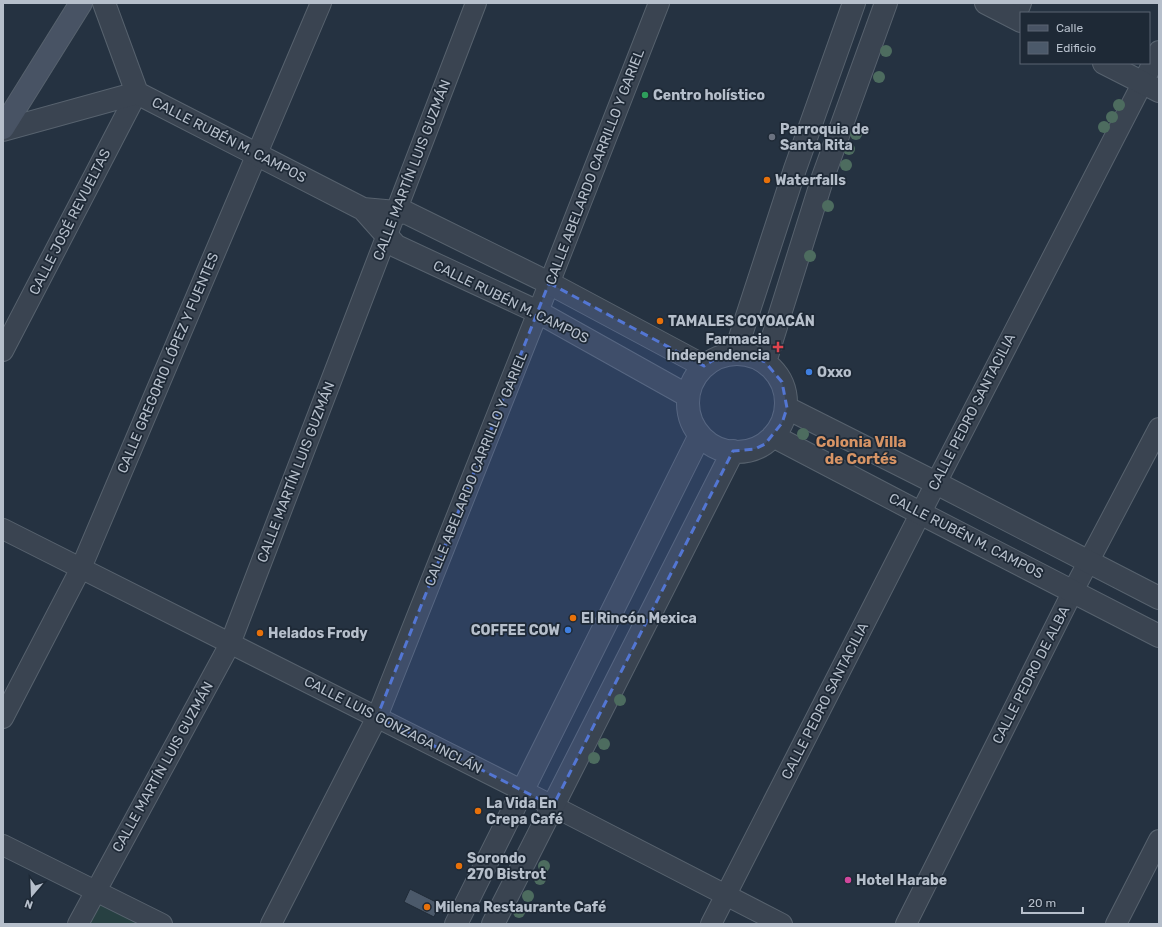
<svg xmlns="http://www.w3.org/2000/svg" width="1162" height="927" viewBox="0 0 1162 927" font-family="Rubik,sans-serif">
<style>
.green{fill:#274042}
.building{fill:#4b596a;stroke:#202b38}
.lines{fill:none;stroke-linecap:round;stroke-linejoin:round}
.minor-casing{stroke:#57626e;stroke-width:22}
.tertiary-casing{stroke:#57626e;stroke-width:24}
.secondary-casing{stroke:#57626e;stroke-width:24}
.minor{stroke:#3a4451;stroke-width:20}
.tertiary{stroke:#3a4451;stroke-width:22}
.secondary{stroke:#485364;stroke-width:22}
.tree{fill:#4d6c5f}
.marked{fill:#5376d3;fill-opacity:0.2;stroke:#5376d3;stroke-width:3;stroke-dasharray:8 5;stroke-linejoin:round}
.leisure-dot{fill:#2e9e5b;stroke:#1e2936;stroke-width:1.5}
.worship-dot{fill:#6b7280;stroke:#1e2936;stroke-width:1.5}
.food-dot{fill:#e8710a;stroke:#1e2936;stroke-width:1.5}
.health-dot{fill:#e0444e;stroke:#1e2936;stroke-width:1.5}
.shop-dot{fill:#3f7fe0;stroke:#1e2936;stroke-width:1.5}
.hotel-dot{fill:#d1479c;stroke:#1e2936;stroke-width:1.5}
.labels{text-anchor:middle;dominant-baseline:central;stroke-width:3.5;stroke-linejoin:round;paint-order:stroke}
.poi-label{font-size:14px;font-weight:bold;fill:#b6bfcb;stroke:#1e2936;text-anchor:start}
.street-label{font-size:14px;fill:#b6bfcb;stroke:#1e2936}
.neighbourhood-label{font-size:15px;font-weight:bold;fill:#d79465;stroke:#1e2936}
</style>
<rect width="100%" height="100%" fill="#253241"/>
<!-- green -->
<path class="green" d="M 100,902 L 143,924 L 89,924 Z"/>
<!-- building -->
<path class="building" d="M 410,889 L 440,904 L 434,917 L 404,902 Z"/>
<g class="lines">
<!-- minor casing -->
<g class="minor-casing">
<path id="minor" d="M 1015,18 L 1021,3
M 3,351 L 137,93
M 3,529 L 553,806 L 782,924
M 3,718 L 81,568 L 321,3
M 3,845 L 162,924
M 78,924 L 230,644 L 476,3
M 271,924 L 377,717 L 538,312 L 659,3
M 711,924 L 936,483 L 1159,51
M 906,924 L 1073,591 L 1159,428
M 1116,924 L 1159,840"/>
</g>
<!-- tertiary casing -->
<g class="tertiary-casing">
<path id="tertiary" d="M 104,3 L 137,93 L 363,209 L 396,246 L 538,312 L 688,396
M 986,3 L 1021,21
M 1104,63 L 1159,91
M 3,130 L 137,93
M 363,209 L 407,213 L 549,283 L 704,366
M 735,353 L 795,169 L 854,3
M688 403a49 49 0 1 1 98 0a49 49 0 1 1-98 0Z
M 765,362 L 823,177 L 886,3
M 787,408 L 936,483 L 1159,598
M 773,436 L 920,513 L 1159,636
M 456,924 L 700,435
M 493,924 L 733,451"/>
</g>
<!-- secondary casing -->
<g class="secondary-casing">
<path id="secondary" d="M 3,128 L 81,3"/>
</g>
<!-- minor -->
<use href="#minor" class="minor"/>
<!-- tertiary -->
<use href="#tertiary" class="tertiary"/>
<!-- secondary -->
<use href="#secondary" class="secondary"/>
</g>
<!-- trees -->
<g class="tree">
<circle cx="886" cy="51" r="6"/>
<circle cx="879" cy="77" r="6"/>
<circle cx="1119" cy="105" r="6"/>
<circle cx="1112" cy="117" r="6"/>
<circle cx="1104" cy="127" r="6"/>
<circle cx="856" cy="134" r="6"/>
<circle cx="849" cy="149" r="6"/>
<circle cx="846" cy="165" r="6"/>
<circle cx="828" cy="206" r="6"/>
<circle cx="810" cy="256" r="6"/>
<circle cx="803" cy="434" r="6"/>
<circle cx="620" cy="700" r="6"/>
<circle cx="604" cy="744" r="6"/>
<circle cx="594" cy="758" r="6"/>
<circle cx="544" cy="866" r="6"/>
<circle cx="540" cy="879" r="6"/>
<circle cx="528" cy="896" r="6"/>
<circle cx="519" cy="912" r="6"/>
</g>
<!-- marked area -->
<path class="marked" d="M 549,283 L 704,366 L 718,357 L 735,353 L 751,355 L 765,362 L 782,382 L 787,408 L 782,423 L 765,444 L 755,449 L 733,451 L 553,806 L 377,717 Z"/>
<!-- markers -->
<circle class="leisure-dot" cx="645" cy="95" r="4"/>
<circle class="worship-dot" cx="772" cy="137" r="4"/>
<g class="food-dot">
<circle cx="767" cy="180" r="4"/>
<circle cx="660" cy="321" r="4"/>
<circle cx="573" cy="618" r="4"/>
<circle cx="260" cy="633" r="4"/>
<circle cx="478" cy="811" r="4"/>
<circle cx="459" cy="866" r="4"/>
<circle cx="427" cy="907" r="4"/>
</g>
<path class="health-dot" d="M776 341h4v4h4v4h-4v4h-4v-4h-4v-4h4z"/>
<g class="shop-dot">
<circle cx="809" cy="372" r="4"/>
<circle cx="568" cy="630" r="4"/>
</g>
<circle class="hotel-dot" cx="848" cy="880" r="4"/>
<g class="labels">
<!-- poi labels -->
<g class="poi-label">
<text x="653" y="95">Centro holístico</text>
<text x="780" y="129">Parroquia de<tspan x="780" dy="16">Santa Rita</tspan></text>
<text x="775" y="180">Waterfalls</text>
<text x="668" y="321">TAMALES COYOACÁN</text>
<text x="770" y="339" text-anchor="end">Farmacia<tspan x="770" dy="16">Independencia</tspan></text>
<text x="817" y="372">Oxxo</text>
<text x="581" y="618">El Rincón Mexica</text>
<text x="560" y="630" text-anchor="end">COFFEE COW</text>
<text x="268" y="633">Helados Frody</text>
<text x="486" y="803">La Vida En<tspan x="486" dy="16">Crepa Café</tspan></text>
<text x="467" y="858">Sorondo<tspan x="467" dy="16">270 Bistrot</tspan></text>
<text x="856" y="880">Hotel Harabe</text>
<text x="435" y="907">Milena Restaurante Café</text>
</g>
<!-- street labels -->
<g class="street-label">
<text transform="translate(229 140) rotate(27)">CALLE RUBÉN M. CAMPOS</text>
<text transform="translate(595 167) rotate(-69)">CALLE ABELARDO CARRILLO Y GARIEL</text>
<text transform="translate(412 170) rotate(-69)">CALLE MARTÍN LUIS GUZMÁN</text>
<text transform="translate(70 222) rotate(-63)">CALLE JOSÉ REVUELTAS</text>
<text transform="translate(511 302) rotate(26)">CALLE RUBÉN M. CAMPOS</text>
<text transform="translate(168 363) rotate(-67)">CALLE GREGORIO LÓPEZ Y FUENTES</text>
<text transform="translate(972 412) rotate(-63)">CALLE PEDRO SANTACILIA</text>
<text transform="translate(476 469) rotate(-68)">CALLE ABELARDO CARRILLO Y GARIEL</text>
<text transform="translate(296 472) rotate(-69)">CALLE MARTÍN LUIS GUZMÁN</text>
<text transform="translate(966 536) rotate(27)">CALLE RUBÉN M. CAMPOS</text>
<text transform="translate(1031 675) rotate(-63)">CALLE PEDRO DE ALBA</text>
<text transform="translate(825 701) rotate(-63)">CALLE PEDRO SANTACILIA</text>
<text transform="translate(393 725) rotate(27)">CALLE LUIS GONZAGA INCLÁN</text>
<text transform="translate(163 767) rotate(-61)">CALLE MARTÍN LUIS GUZMÁN</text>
</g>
<!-- neighbourhood labels -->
<g class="neighbourhood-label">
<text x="861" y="442">Colonia Villa<tspan x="861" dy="17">de Cortés</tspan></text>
</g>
</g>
<!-- border -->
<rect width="1162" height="927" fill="none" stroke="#b6bfcb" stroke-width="8"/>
<!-- legend -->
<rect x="1020" y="12" width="130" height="52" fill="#1e2936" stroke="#5b6572"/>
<rect x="1028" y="25" width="20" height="6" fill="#485364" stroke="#5b6572"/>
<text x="1056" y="32" font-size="12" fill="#b6bfcb">Calle</text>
<rect x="1028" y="42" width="20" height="12" fill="#4b596a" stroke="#5b6572"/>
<text x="1056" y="52" font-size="12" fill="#b6bfcb">Edificio</text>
<!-- north arrow -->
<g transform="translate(32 895) rotate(199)" stroke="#1e2936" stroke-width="3" paint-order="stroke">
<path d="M0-3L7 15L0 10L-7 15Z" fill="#b6bfcb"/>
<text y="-6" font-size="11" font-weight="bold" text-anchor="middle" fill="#b6bfcb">N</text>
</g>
<!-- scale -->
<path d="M1022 907v6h61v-6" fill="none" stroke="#b6bfcb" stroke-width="2"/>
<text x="1028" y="907" font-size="12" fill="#b6bfcb" stroke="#1e2936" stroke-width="3" paint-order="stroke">20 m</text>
</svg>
